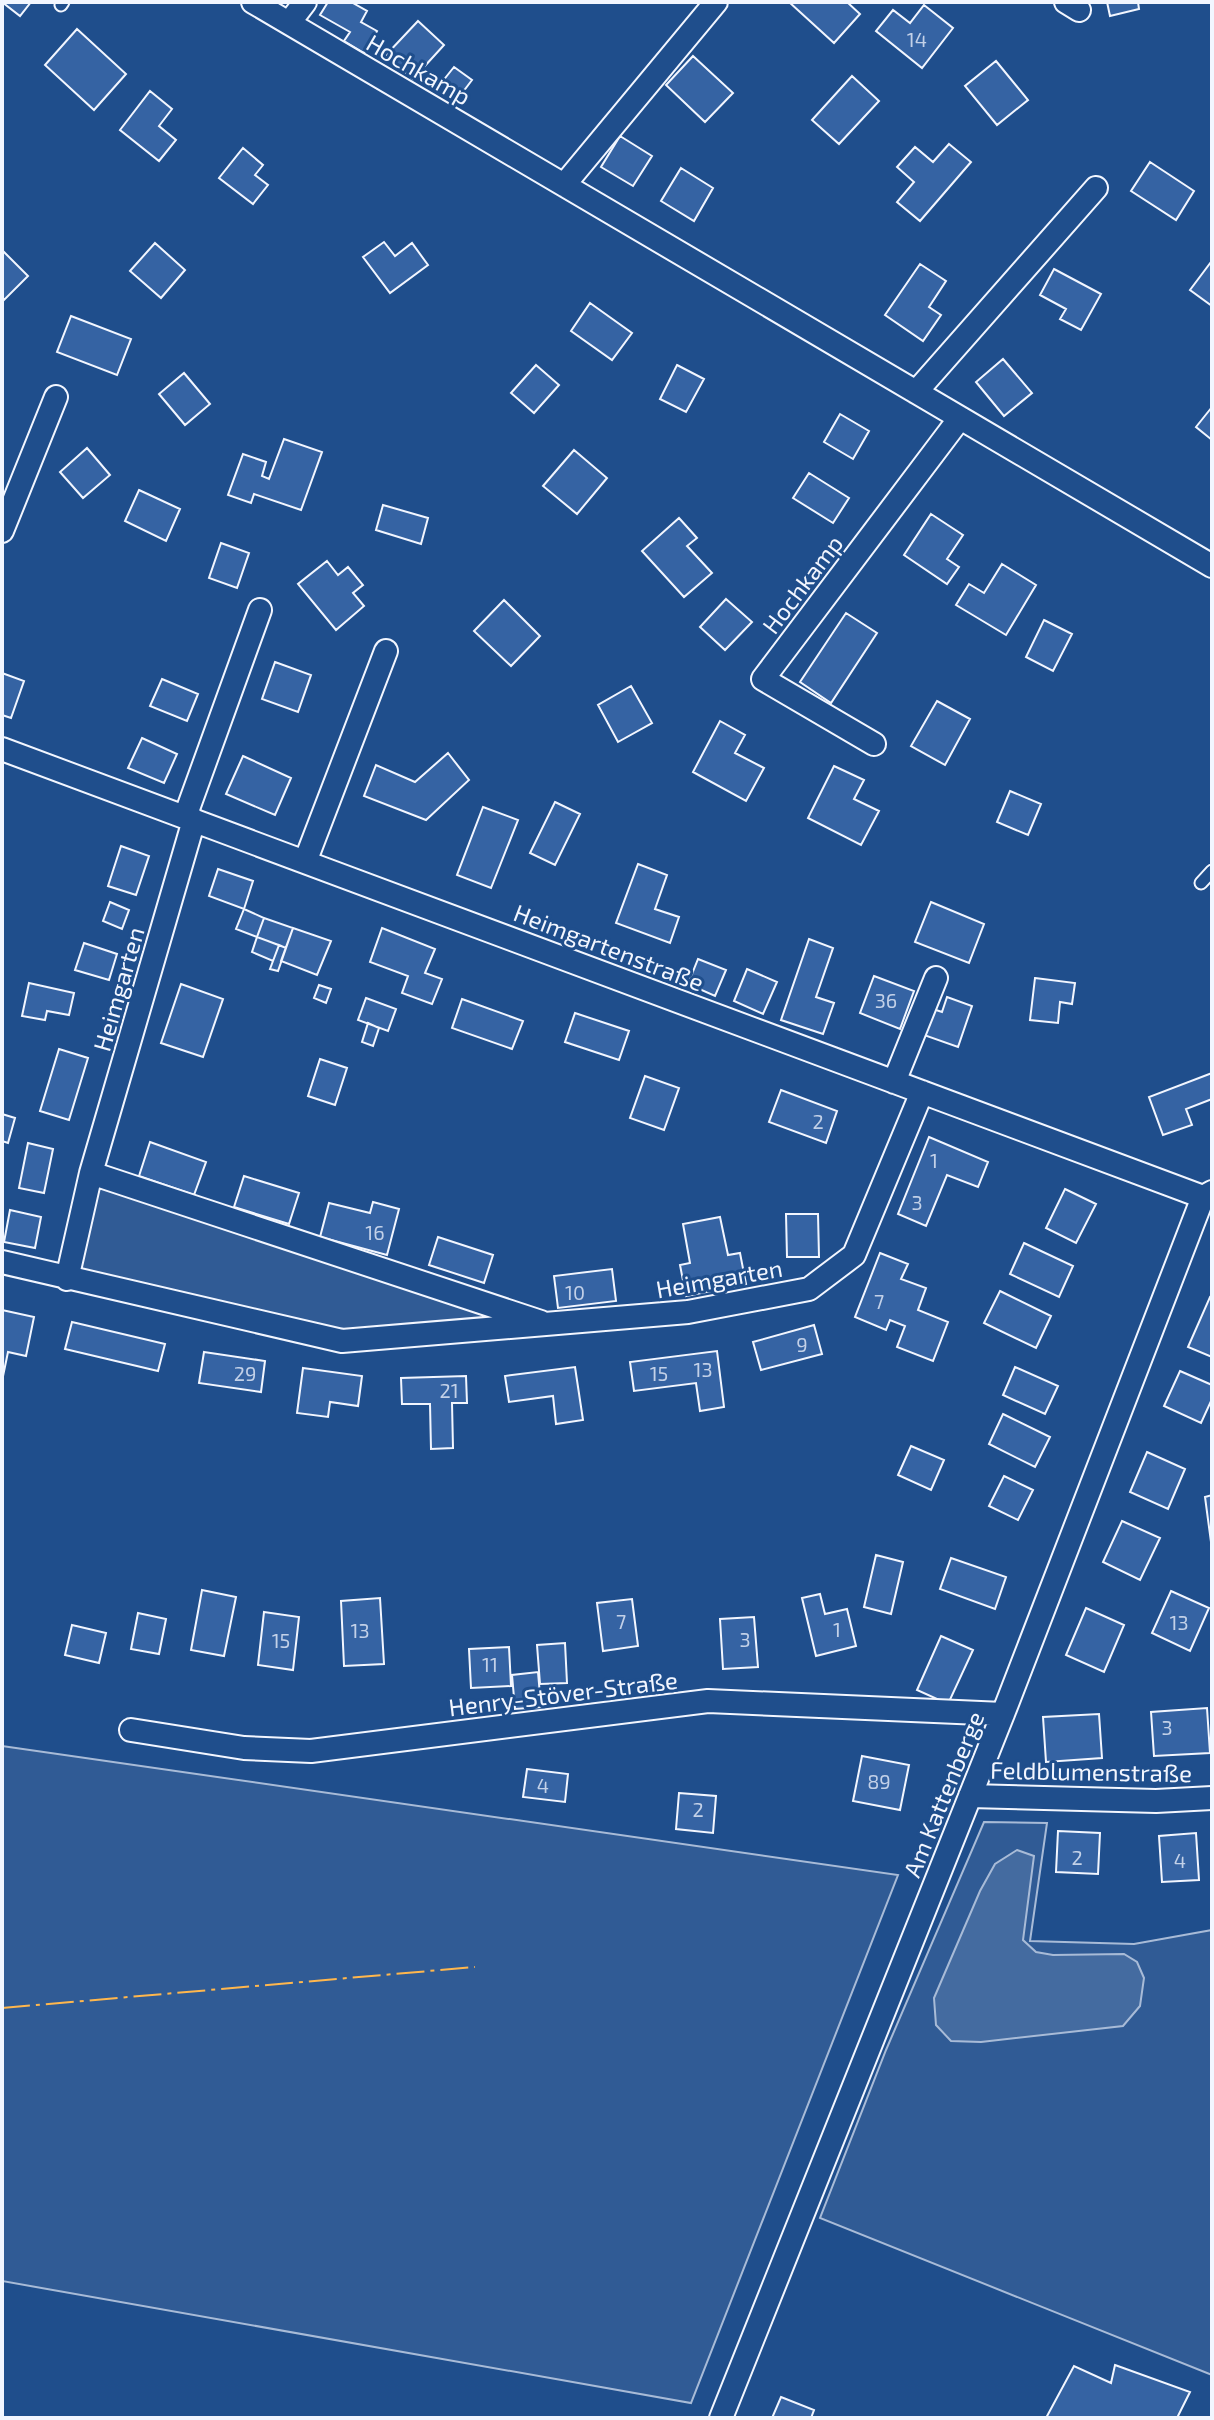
<svg xmlns="http://www.w3.org/2000/svg" width="1214" height="2420" viewBox="0 0 1214 2420" font-family="'Exo 2',sans-serif">
<style>
.built{fill:#305b95;stroke:#a8bbd7;stroke-width:2}
.water{fill:#446ba0;stroke:#a8bbd7;stroke-width:2}
.building{fill:#3563a3;stroke:#f2f6ff;stroke-width:2}
.lines{fill:none;stroke-linecap:round;stroke-linejoin:round}
.lane-casing{stroke:#f2f6ff;stroke-width:15}
.street-casing{stroke:#f2f6ff;stroke-width:26}
.lane{stroke:#1f4e8c;stroke-width:11}
.street{stroke:#1f4e8c;stroke-width:22}
.power{stroke:#ffb74d;stroke-width:2;stroke-dasharray:28 6 4 6;stroke-linecap:butt}
.labels{text-anchor:middle;dominant-baseline:central;stroke-width:6;stroke-linejoin:round;paint-order:stroke}
.number-label{font-size:20px;fill:#c3d1e8}
.street-label{font-size:24px;fill:#f2f6ff;stroke:#1f4e8c}
</style>
<rect width="100%" height="100%" fill="#1f4e8c"/>
<!-- built -->
<path class="built" d="M 91,1173 L 550,1325 L 342,1341 L 67,1279 Z
M 2,1746 L 898,1875 L 691,2403 L 2,2281 Z
M 984,1822 L 1047,1823 L 1030,1941 L 1134,1944 L 1212,1930 L 1212,2375 L 820,2218 L 886,2050 Z"/>
<!-- water -->
<path class="water" d="M 1017,1850 L 1034,1856 L 1023,1940 L 1036,1952 L 1053,1955 L 1124,1954 L 1137,1962 L 1144,1978 L 1140,2006 L 1123,2026 L 981,2042 L 951,2041 L 936,2025 L 934,1998 L 980,1891 L 995,1864 Z"/>
<!-- building -->
<path class="building" d="M 2,2 L 31,2 L 20,16 Z
M 328,2 L 351,2 L 367,11 L 361,22 L 377,31 L 364,53 L 344,41 L 350,32 L 320,15 Z
M 789,2 L 847,2 L 860,14 L 834,43 Z
M 1107,2 L 1138,2 L 1139,9 L 1110,16 Z
M 924,5 L 953,28 L 922,68 L 876,31 L 893,10 L 910,23 Z
M 418,21 L 444,45 L 413,79 L 386,55 Z
M 77,29 L 126,74 L 94,110 L 45,65 Z
M 693,56 L 733,93 L 705,122 L 666,85 Z
M 996,61 L 1028,100 L 997,125 L 965,86 Z
M 454,67 L 472,80 L 456,101 L 438,87 Z
M 852,76 L 879,101 L 839,144 L 812,120 Z
M 150,91 L 172,109 L 159,126 L 176,140 L 159,161 L 120,130 Z
M 620,136 L 652,156 L 633,186 L 601,167 Z
M 949,144 L 971,162 L 920,221 L 897,202 L 914,182 L 897,167 L 915,147 L 933,162 Z
M 243,148 L 263,165 L 255,175 L 268,185 L 253,204 L 219,178 Z
M 1150,162 L 1194,191 L 1176,220 L 1131,191 Z
M 681,168 L 713,188 L 694,221 L 661,201 Z
M 384,242 L 395,256 L 412,243 L 428,265 L 390,293 L 363,257 Z
M 155,243 L 185,270 L 161,298 L 130,271 Z
M 2,250 L 28,276 L 4,300 L 2,297 Z
M 1211,262 L 1212,263 L 1212,306 L 1190,290 Z
M 920,264 L 946,281 L 929,307 L 941,315 L 923,341 L 885,315 Z
M 1054,269 L 1101,294 L 1081,330 L 1060,319 L 1066,309 L 1040,295 Z
M 590,303 L 632,333 L 612,360 L 571,331 Z
M 71,316 L 131,339 L 117,375 L 57,352 Z
M 1003,359 L 1032,393 L 1004,416 L 976,382 Z
M 536,365 L 559,385 L 534,413 L 511,393 Z
M 677,365 L 704,379 L 686,412 L 660,399 Z
M 184,373 L 210,404 L 185,425 L 159,394 Z
M 1212,407 L 1212,440 L 1196,427 Z
M 840,414 L 869,431 L 853,459 L 824,442 Z
M 284,439 L 322,452 L 301,510 L 254,494 L 251,503 L 228,495 L 243,454 L 266,462 L 262,476 L 269,479 Z
M 87,448 L 110,475 L 83,498 L 60,472 Z
M 574,450 L 607,478 L 577,514 L 543,486 Z
M 809,473 L 849,498 L 833,523 L 793,498 Z
M 139,490 L 180,509 L 166,541 L 125,521 Z
M 383,505 L 428,518 L 421,544 L 376,530 Z
M 931,514 L 963,535 L 947,559 L 959,567 L 947,584 L 904,555 Z
M 679,518 L 697,538 L 687,546 L 712,573 L 684,597 L 642,551 Z
M 221,543 L 249,553 L 237,588 L 209,578 Z
M 327,561 L 338,575 L 348,567 L 363,585 L 353,593 L 364,606 L 336,630 L 298,584 Z
M 1002,564 L 1036,585 L 1006,635 L 956,605 L 969,584 L 984,593 Z
M 726,599 L 752,622 L 725,650 L 700,627 Z
M 504,600 L 540,636 L 511,666 L 474,631 Z
M 846,613 L 877,633 L 831,703 L 800,682 Z
M 1044,620 L 1072,634 L 1053,671 L 1026,657 Z
M 275,662 L 311,675 L 298,712 L 262,699 Z
M 2,673 L 24,681 L 11,718 L 2,715 Z
M 162,679 L 198,694 L 187,721 L 150,706 Z
M 631,686 L 652,723 L 618,742 L 598,705 Z
M 937,701 L 970,719 L 945,765 L 911,746 Z
M 720,721 L 745,735 L 735,753 L 764,768 L 746,801 L 693,772 Z
M 142,738 L 177,754 L 164,783 L 128,768 Z
M 448,753 L 469,780 L 426,820 L 364,796 L 376,765 L 415,782 Z
M 243,756 L 291,778 L 275,815 L 226,794 Z
M 834,766 L 864,780 L 854,799 L 879,811 L 861,845 L 808,818 Z
M 1010,791 L 1041,804 L 1028,835 L 997,822 Z
M 555,802 L 580,814 L 555,865 L 530,853 Z
M 483,807 L 518,820 L 491,888 L 457,875 Z
M 121,846 L 149,856 L 136,895 L 108,886 Z
M 638,864 L 667,875 L 655,909 L 679,917 L 670,943 L 616,923 Z
M 218,869 L 253,881 L 244,909 L 209,896 Z
M 110,902 L 129,910 L 122,929 L 103,921 Z
M 931,902 L 984,924 L 969,963 L 915,942 Z
M 244,909 L 264,918 L 257,937 L 236,929 Z
M 264,918 L 293,928 L 286,948 L 257,937 Z
M 293,928 L 331,941 L 317,975 L 281,961 Z
M 382,928 L 435,949 L 425,973 L 442,979 L 432,1004 L 402,993 L 408,976 L 370,962 Z
M 257,937 L 279,945 L 273,961 L 252,952 Z
M 809,939 L 833,948 L 816,997 L 834,1003 L 823,1034 L 781,1020 Z
M 84,943 L 117,954 L 109,980 L 75,970 Z
M 279,945 L 286,948 L 278,971 L 270,969 Z
M 698,959 L 726,970 L 715,996 L 688,984 Z
M 747,969 L 777,982 L 763,1014 L 734,1001 Z
M 874,976 L 914,991 L 900,1029 L 860,1013 Z
M 1035,978 L 1075,983 L 1072,1004 L 1060,1002 L 1058,1023 L 1030,1020 Z
M 29,983 L 74,993 L 69,1015 L 47,1011 L 45,1020 L 22,1016 Z
M 181,984 L 223,999 L 203,1057 L 161,1043 Z
M 319,985 L 331,989 L 326,1003 L 314,998 Z
M 947,997 L 972,1006 L 958,1047 L 921,1034 L 930,1008 L 942,1012 Z
M 366,998 L 396,1009 L 388,1031 L 358,1020 Z
M 462,999 L 523,1021 L 512,1049 L 452,1028 Z
M 575,1013 L 629,1031 L 619,1060 L 565,1042 Z
M 368,1023 L 379,1028 L 373,1046 L 362,1042 Z
M 59,1049 L 88,1058 L 69,1120 L 40,1111 Z
M 320,1059 L 347,1068 L 335,1105 L 308,1096 Z
M 1212,1073 L 1212,1099 L 1186,1109 L 1192,1125 L 1163,1135 L 1149,1097 Z
M 645,1076 L 679,1088 L 664,1130 L 630,1118 Z
M 781,1090 L 837,1111 L 826,1143 L 769,1122 Z
M 2,1114 L 15,1118 L 8,1143 L 2,1141 Z
M 929,1137 L 988,1162 L 978,1187 L 947,1175 L 926,1226 L 898,1214 Z
M 150,1142 L 206,1162 L 194,1195 L 139,1176 Z
M 28,1143 L 53,1149 L 44,1193 L 19,1188 Z
M 244,1176 L 299,1193 L 289,1224 L 234,1207 Z
M 1065,1189 L 1096,1204 L 1076,1243 L 1046,1228 Z
M 373,1202 L 399,1209 L 387,1255 L 320,1237 L 329,1203 L 370,1213 Z
M 10,1210 L 41,1217 L 35,1248 L 4,1242 Z
M 786,1214 L 818,1214 L 819,1257 L 787,1257 Z
M 720,1217 L 728,1255 L 740,1253 L 746,1284 L 686,1296 L 680,1265 L 690,1263 L 683,1224 Z
M 438,1237 L 493,1255 L 484,1283 L 429,1265 Z
M 1024,1243 L 1073,1266 L 1059,1297 L 1010,1274 Z
M 880,1253 L 908,1264 L 901,1279 L 926,1288 L 918,1310 L 948,1322 L 933,1361 L 897,1347 L 905,1326 L 890,1320 L 886,1330 L 855,1317 Z
M 612,1269 L 616,1301 L 558,1308 L 554,1276 Z
M 1000,1291 L 1051,1316 L 1036,1348 L 984,1323 Z
M 1210,1297 L 1212,1298 L 1212,1357 L 1188,1347 Z
M 2,1310 L 34,1317 L 26,1356 L 8,1352 L 2,1381 Z
M 72,1322 L 165,1344 L 158,1371 L 65,1349 Z
M 814,1325 L 822,1354 L 761,1370 L 753,1342 Z
M 717,1351 L 724,1407 L 700,1411 L 696,1383 L 634,1391 L 630,1362 Z
M 204,1352 L 265,1361 L 261,1392 L 199,1383 Z
M 575,1367 L 583,1420 L 556,1424 L 553,1396 L 509,1402 L 505,1376 Z
M 1015,1367 L 1058,1386 L 1045,1414 L 1003,1395 Z
M 303,1368 L 362,1376 L 358,1406 L 330,1402 L 328,1417 L 297,1413 Z
M 1180,1371 L 1212,1385 L 1212,1399 L 1201,1423 L 1164,1406 Z
M 466,1376 L 467,1403 L 452,1403 L 453,1448 L 431,1449 L 430,1404 L 402,1404 L 401,1378 Z
M 1003,1414 L 1050,1437 L 1035,1467 L 989,1444 Z
M 911,1446 L 944,1460 L 931,1490 L 898,1475 Z
M 1147,1452 L 1185,1469 L 1168,1509 L 1130,1492 Z
M 1004,1476 L 1033,1490 L 1018,1520 L 989,1506 Z
M 1212,1495 L 1212,1542 L 1211,1542 L 1205,1497 Z
M 1122,1521 L 1160,1538 L 1140,1580 L 1103,1562 Z
M 876,1555 L 903,1562 L 891,1614 L 864,1607 Z
M 951,1558 L 1006,1577 L 995,1609 L 940,1589 Z
M 202,1590 L 236,1597 L 224,1656 L 191,1650 Z
M 1171,1591 L 1209,1608 L 1190,1651 L 1152,1633 Z
M 820,1594 L 825,1614 L 847,1609 L 856,1646 L 816,1656 L 802,1598 Z
M 380,1598 L 384,1664 L 344,1666 L 341,1601 Z
M 632,1599 L 638,1646 L 603,1651 L 597,1603 Z
M 1086,1608 L 1124,1625 L 1104,1672 L 1066,1655 Z
M 264,1612 L 299,1617 L 293,1670 L 258,1665 Z
M 138,1613 L 166,1619 L 159,1654 L 131,1649 Z
M 754,1617 L 758,1667 L 723,1669 L 720,1619 Z
M 72,1625 L 106,1633 L 99,1663 L 65,1655 Z
M 941,1636 L 973,1650 L 948,1704 L 917,1690 Z
M 565,1643 L 567,1683 L 540,1684 L 537,1645 Z
M 509,1647 L 511,1686 L 471,1688 L 469,1649 Z
M 538,1672 L 541,1707 L 515,1709 L 512,1675 Z
M 1207,1708 L 1210,1753 L 1154,1756 L 1151,1712 Z
M 1099,1714 L 1102,1758 L 1046,1762 L 1043,1717 Z
M 862,1756 L 909,1765 L 900,1810 L 853,1801 Z
M 527,1769 L 568,1774 L 565,1802 L 523,1797 Z
M 679,1793 L 716,1796 L 713,1833 L 676,1829 Z
M 1058,1831 L 1100,1833 L 1098,1874 L 1056,1872 Z
M 1196,1833 L 1199,1880 L 1162,1882 L 1159,1836 Z
M 1115,2365 L 1190,2392 L 1177,2418 L 1046,2418 L 1074,2366 L 1111,2383 Z
M 781,2397 L 814,2410 L 811,2418 L 772,2418 Z"/>
<g class="lines">
<!-- lane casing -->
<g class="lane-casing">
<path id="lane" d="M 61,5 L 63,2
M 1201,883 L 1212,871"/>
</g>
<!-- street casing -->
<g class="street-casing">
<path id="street" d="M 253,2 L 1212,566
M 1066,2 L 1079,10
M 289,23 L 305,2
M 564,185 L 716,2
M 916,392 L 1096,188
M 2,531 L 56,397
M 874,744 L 763,679 L 960,418
M 2,749 L 1203,1197
M 185,817 L 260,610
M 305,862 L 386,651
M 894,1082 L 936,978
M 91,1173 L 541,1322
M 2,1262 L 342,1341 L 688,1312 L 809,1289 L 854,1255 L 922,1092
M 67,1279 L 91,1173 L 194,820
M 131,1730 L 244,1748 L 311,1751 L 708,1701 L 1003,1714
M 970,1796 L 1156,1801 L 1212,1798
M 721,2418 L 1003,1714 L 1203,1197 L 1212,1192"/>
</g>
<!-- lane -->
<use href="#lane" class="lane"/>
<!-- street -->
<use href="#street" class="street"/>
<!-- power -->
<path class="power" d="M 2,2008 L 475,1967"/>
</g>
<g class="labels">
<!-- number labels -->
<g class="number-label">
<text x="917" y="39">14</text>
<text x="886" y="1000">36</text>
<text x="818" y="1121">2</text>
<text x="934" y="1160">1</text>
<text x="917" y="1202">3</text>
<text x="375" y="1232">16</text>
<text x="575" y="1292">10</text>
<text x="879" y="1301">7</text>
<text x="802" y="1344">9</text>
<text x="703" y="1369">13</text>
<text x="245" y="1373">29</text>
<text x="659" y="1373">15</text>
<text x="449" y="1390">21</text>
<text x="621" y="1621">7</text>
<text x="1179" y="1622">13</text>
<text x="837" y="1629">1</text>
<text x="360" y="1630">13</text>
<text x="745" y="1639">3</text>
<text x="281" y="1640">15</text>
<text x="490" y="1664">11</text>
<text x="1167" y="1727">3</text>
<text x="879" y="1781">89</text>
<text x="543" y="1785">4</text>
<text x="698" y="1809">2</text>
<text x="1077" y="1857">2</text>
<text x="1180" y="1860">4</text>
</g>
<!-- street labels -->
<g class="street-label">
<text transform="translate(419 69) rotate(30)">Hochkamp</text>
<text transform="translate(802 584) rotate(-53)">Hochkamp</text>
<text transform="translate(609 947) rotate(21)">Heimgartenstraße</text>
<text transform="translate(118 989) rotate(-74)">Heimgarten</text>
<text transform="translate(719 1278) rotate(-10)">Heimgarten</text>
<text transform="translate(563 1693) rotate(-7)">Henry-Stöver-Straße</text>
<text transform="translate(1091 1771) rotate(1)">Feldblumenstraße</text>
<text transform="translate(943 1794) rotate(-68)">Am Kattenberge</text>
</g>
</g>
<!-- border -->
<rect width="1214" height="2420" fill="none" stroke="#f2f6ff" stroke-width="8"/>
</svg>
